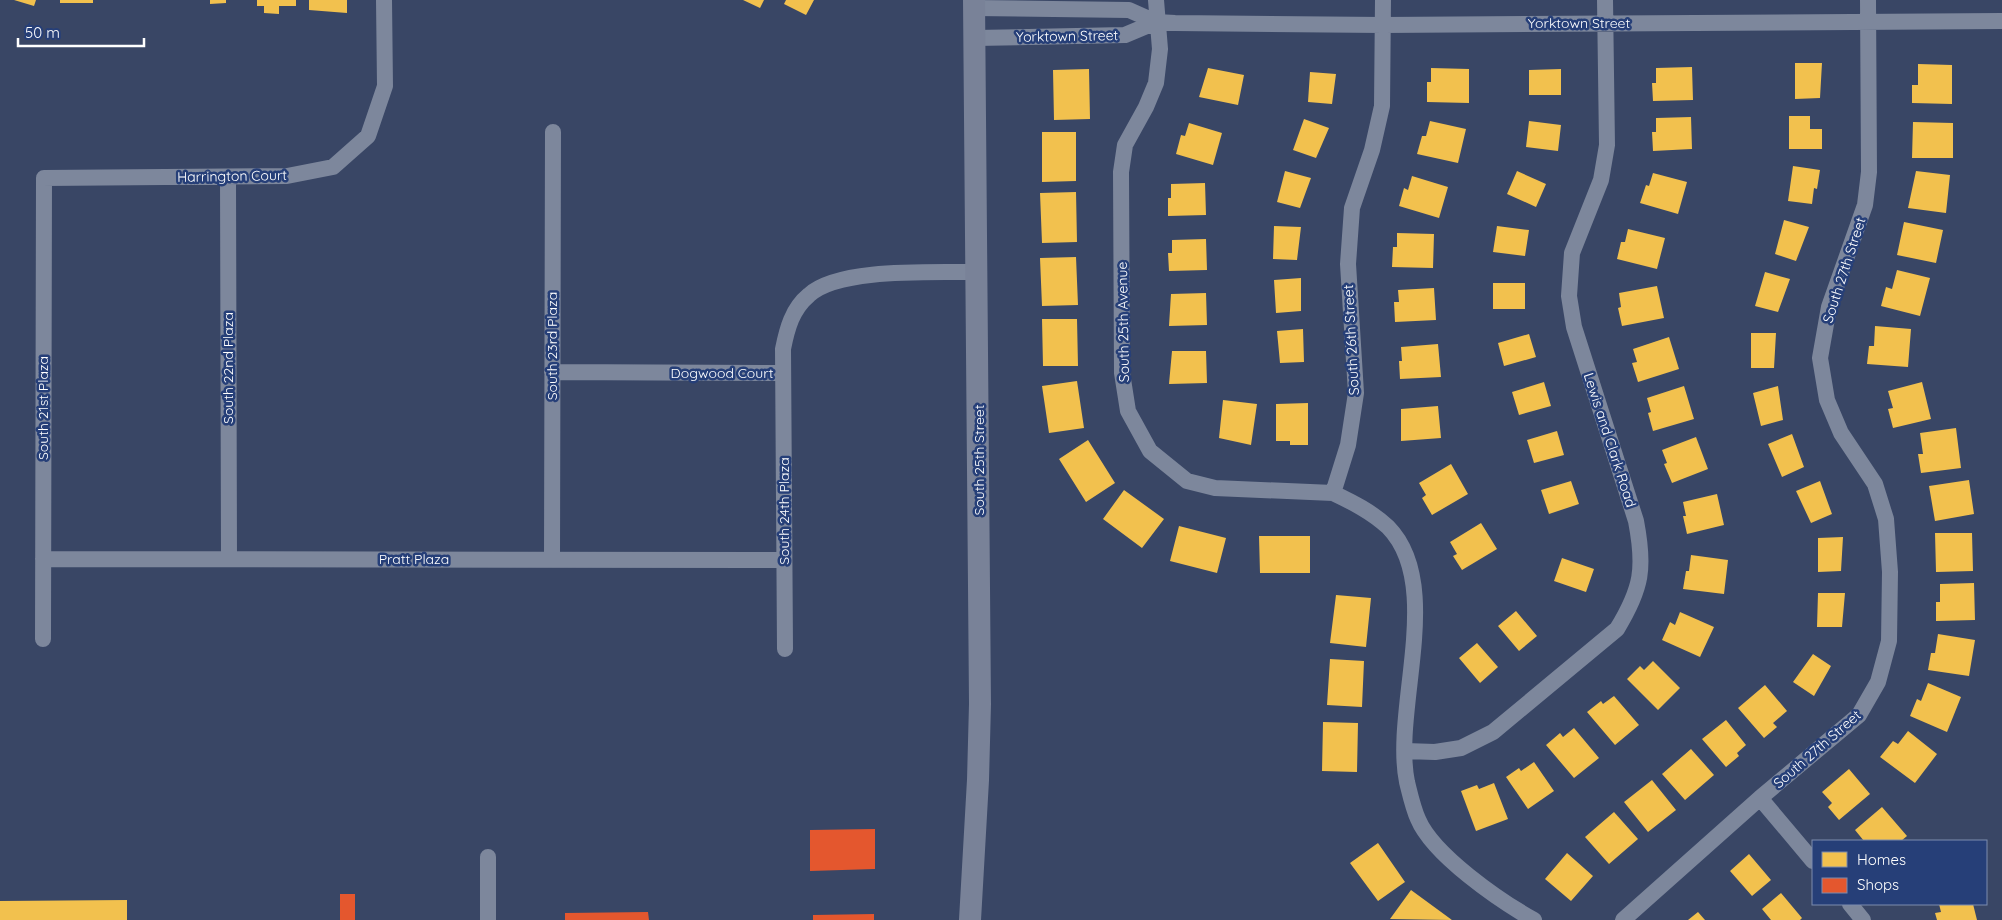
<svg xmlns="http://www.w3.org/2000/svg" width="2002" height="920" viewBox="0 0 2002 920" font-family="Quicksand,sans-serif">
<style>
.homes{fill:#f2c14e}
.shops{fill:#e4572e}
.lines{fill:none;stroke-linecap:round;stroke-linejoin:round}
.street{stroke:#7d879c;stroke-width:16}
.secondary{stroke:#798298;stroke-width:22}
.labels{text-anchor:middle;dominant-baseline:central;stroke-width:5;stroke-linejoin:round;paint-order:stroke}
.street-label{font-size:14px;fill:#fff;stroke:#263f78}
</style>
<rect width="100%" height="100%" fill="#394665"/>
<!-- homes -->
<path class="homes" d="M 14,0 L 36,0 L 34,6 Z
M 60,0 L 93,0 L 93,3 L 60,3 Z
M 210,0 L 226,0 L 226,3 L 210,4 Z
M 257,0 L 296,0 L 296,6 L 279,6 L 279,14 L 264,13 L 264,6 L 257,6 Z
M 309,0 L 347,0 L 347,13 L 309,10 Z
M 743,0 L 764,0 L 760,8 Z
M 786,0 L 814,0 L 806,15 L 784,4 Z
M 1795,63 L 1822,63 L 1820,98 L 1795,99 Z
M 1918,64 L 1952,65 L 1952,104 L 1912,103 L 1912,85 L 1918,85 Z
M 1692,67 L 1693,100 L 1653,101 L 1652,83 L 1656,83 L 1656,68 Z
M 1208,68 L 1244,75 L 1238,105 L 1199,97 Z
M 1431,68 L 1469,69 L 1469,103 L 1427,102 L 1427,82 L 1431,82 Z
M 1089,69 L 1090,119 L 1054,120 L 1053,70 Z
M 1561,69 L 1561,95 L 1529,95 L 1529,70 Z
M 1310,72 L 1336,74 L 1332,104 L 1308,102 Z
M 1789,116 L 1810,116 L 1810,129 L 1822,129 L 1822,149 L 1789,149 Z
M 1691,117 L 1692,149 L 1653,151 L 1652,132 L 1656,132 L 1656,118 Z
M 1304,119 L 1329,128 L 1316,158 L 1293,150 Z
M 1430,121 L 1466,129 L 1458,163 L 1417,154 L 1422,136 L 1426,136 Z
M 1529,121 L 1561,125 L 1558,151 L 1526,147 Z
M 1913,122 L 1953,123 L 1953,158 L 1912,158 Z
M 1189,123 L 1222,133 L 1213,165 L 1176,154 L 1181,135 L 1185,136 Z
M 1042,132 L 1076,132 L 1076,181 L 1042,182 Z
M 1793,166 L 1820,170 L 1817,189 L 1814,188 L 1812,204 L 1788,201 Z
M 1285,171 L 1311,178 L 1300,208 L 1277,202 Z
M 1517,171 L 1546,184 L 1536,207 L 1507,194 Z
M 1916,171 L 1950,175 L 1946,213 L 1908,208 Z
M 1653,173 L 1687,182 L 1678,214 L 1640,203 L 1646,185 L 1649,186 Z
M 1412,176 L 1448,187 L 1439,218 L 1399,206 L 1404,188 L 1408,190 Z
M 1205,183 L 1206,215 L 1168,216 L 1168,198 L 1171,198 L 1171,184 Z
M 1076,192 L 1077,242 L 1042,243 L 1040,193 Z
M 1784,220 L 1809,227 L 1796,261 L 1775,254 Z
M 1904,222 L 1943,230 L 1936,263 L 1897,255 Z
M 1274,226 L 1301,227 L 1297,260 L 1273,259 Z
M 1497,226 L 1529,230 L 1525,256 L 1493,252 Z
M 1628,229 L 1665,238 L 1657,269 L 1617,259 L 1621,242 L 1625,242 Z
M 1397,233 L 1434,234 L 1433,268 L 1392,267 L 1393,247 L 1397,247 Z
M 1206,239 L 1207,270 L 1169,271 L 1168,253 L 1172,253 L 1172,240 Z
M 1076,257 L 1078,305 L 1042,306 L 1040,258 Z
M 1897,270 L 1930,278 L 1920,316 L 1881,306 L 1886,287 L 1892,289 Z
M 1765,272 L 1790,279 L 1778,312 L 1755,306 Z
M 1301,278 L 1301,311 L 1276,313 L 1274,280 Z
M 1493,283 L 1525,283 L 1525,309 L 1493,309 Z
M 1657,286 L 1664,318 L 1622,326 L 1618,308 L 1621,307 L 1619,293 Z
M 1434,288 L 1436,320 L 1395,322 L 1394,302 L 1399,302 L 1398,290 Z
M 1206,293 L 1207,325 L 1169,326 L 1171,294 Z
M 1042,319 L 1077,319 L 1078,366 L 1043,366 Z
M 1875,326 L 1911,329 L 1908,367 L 1867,364 L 1869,346 L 1874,346 Z
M 1303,329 L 1304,362 L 1280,363 L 1277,331 Z
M 1751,333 L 1776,333 L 1774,368 L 1751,368 Z
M 1529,334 L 1536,357 L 1504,366 L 1498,343 Z
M 1669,337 L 1679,369 L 1638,382 L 1632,363 L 1637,362 L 1633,349 Z
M 1438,344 L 1441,377 L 1400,379 L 1399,361 L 1402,361 L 1401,347 Z
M 1172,351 L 1206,351 L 1207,383 L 1169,384 Z
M 1077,381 L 1084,428 L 1049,433 L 1042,386 Z
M 1544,382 L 1551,406 L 1519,415 L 1512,392 Z
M 1922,382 L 1931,419 L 1893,428 L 1888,409 L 1893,408 L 1888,391 Z
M 1684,386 L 1694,419 L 1653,431 L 1648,413 L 1651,412 L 1647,398 Z
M 1778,386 L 1783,420 L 1761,426 L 1753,393 Z
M 1223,400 L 1257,404 L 1251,445 L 1219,438 Z
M 1308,403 L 1308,445 L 1290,445 L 1290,441 L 1276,441 L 1276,404 Z
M 1438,406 L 1441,438 L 1401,441 L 1401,409 Z
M 1956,428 L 1961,468 L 1921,473 L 1918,454 L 1923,454 L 1920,433 Z
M 1557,431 L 1564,455 L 1534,463 L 1527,440 Z
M 1792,434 L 1804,467 L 1782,477 L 1768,444 Z
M 1696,437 L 1708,469 L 1672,483 L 1664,464 L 1667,463 L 1662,450 Z
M 1088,440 L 1115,483 L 1086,502 L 1059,459 Z
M 1451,464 L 1468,494 L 1432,515 L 1422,498 L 1426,495 L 1419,483 Z
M 1969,480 L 1974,514 L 1935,521 L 1929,486 Z
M 1571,481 L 1579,504 L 1549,514 L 1541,490 Z
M 1820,481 L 1832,514 L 1811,523 L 1796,491 Z
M 1124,490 L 1164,519 L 1142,548 L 1103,519 Z
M 1717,494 L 1724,525 L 1687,534 L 1683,516 L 1686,516 L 1683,502 Z
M 1481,523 L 1497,549 L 1462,570 L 1453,556 L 1457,554 L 1450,542 Z
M 1179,526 L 1226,538 L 1217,573 L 1170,561 Z
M 1935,533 L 1972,533 L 1973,571 L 1936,572 Z
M 1259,536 L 1310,536 L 1310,573 L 1260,573 Z
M 1843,537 L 1841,571 L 1818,572 L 1818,538 Z
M 1691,555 L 1728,560 L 1724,594 L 1683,589 L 1686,571 L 1689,571 Z
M 1562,558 L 1594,569 L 1586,592 L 1554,581 Z
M 1974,583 L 1975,620 L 1936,621 L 1936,602 L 1940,602 L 1940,584 Z
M 1818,593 L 1845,593 L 1842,627 L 1817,627 Z
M 1336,595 L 1371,598 L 1366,647 L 1330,643 Z
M 1516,611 L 1537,636 L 1519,651 L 1498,626 Z
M 1680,612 L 1714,627 L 1700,657 L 1662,640 L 1670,622 L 1675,625 Z
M 1938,634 L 1975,640 L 1969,676 L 1928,670 L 1931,653 L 1935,653 Z
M 1477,643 L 1498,667 L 1480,683 L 1459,658 Z
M 1813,654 L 1831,666 L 1814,696 L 1793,682 Z
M 1330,659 L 1364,661 L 1362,707 L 1327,705 Z
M 1653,661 L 1680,688 L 1658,710 L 1627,679 L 1640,666 L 1644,670 Z
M 1928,683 L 1961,697 L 1947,732 L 1910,716 L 1917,699 L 1921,701 Z
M 1765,685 L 1787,711 L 1773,723 L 1777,727 L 1764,738 L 1738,708 Z
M 1614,696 L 1639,725 L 1615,745 L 1587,712 L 1601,701 L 1603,704 Z
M 1726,720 L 1746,745 L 1737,753 L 1739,756 L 1726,767 L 1702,739 Z
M 1323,722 L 1358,723 L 1357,772 L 1322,771 Z
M 1574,728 L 1599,758 L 1574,778 L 1546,745 L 1560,733 L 1563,737 Z
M 1908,731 L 1937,754 L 1915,783 L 1880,757 L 1893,741 L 1898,744 Z
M 1691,749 L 1714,775 L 1685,800 L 1662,774 Z
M 1534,762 L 1554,791 L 1528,809 L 1506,777 L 1519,768 L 1521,771 Z
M 1849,769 L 1870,794 L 1839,820 L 1828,807 L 1832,803 L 1822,792 Z
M 1652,780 L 1676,810 L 1648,832 L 1624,802 Z
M 1494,783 L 1508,819 L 1476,831 L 1461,791 L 1477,785 L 1479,789 Z
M 1882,807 L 1907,836 L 1901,841 L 1864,841 L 1855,830 Z
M 1614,812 L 1638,839 L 1609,864 L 1585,837 Z
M 1378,843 L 1405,882 L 1378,901 L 1350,863 Z
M 1567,853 L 1593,876 L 1571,901 L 1545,879 Z
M 1749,854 L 1771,880 L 1752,896 L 1730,871 Z
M 1411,890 L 1452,920 L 1390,919 Z
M 1781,893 L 1802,918 L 1800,920 L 1771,920 L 1762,909 Z
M 127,900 L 127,920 L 0,920 L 0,901 Z
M 1939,904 L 1973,904 L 1977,920 L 1937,920 L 1935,913 L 1941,912 Z
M 1698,912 L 1705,920 L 1688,920 Z"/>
<!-- shops -->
<path class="shops" d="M 875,829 L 875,869 L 810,871 L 810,830 Z
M 340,894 L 355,894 L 355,920 L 340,920 Z
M 648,912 L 649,920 L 565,920 L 565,913 Z
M 874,914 L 874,920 L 813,920 L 813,915 Z"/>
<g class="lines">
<!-- street -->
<path class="street" d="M 1156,0 L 1160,49 L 1156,83 L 1146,107 L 1125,145 L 1121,172 L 1122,373 L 1128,411 L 1150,451 L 1187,481 L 1215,488 L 1333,493
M 1383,0 L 1382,106 L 1372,150 L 1352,208 L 1348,264 L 1356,393 L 1348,445 L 1333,493 C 1352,502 1372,512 1388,527 C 1445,585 1392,709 1407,782 C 1410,794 1413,808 1418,819 C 1433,855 1500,901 1534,920
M 974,8 L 1129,10 L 1156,22 L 1175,23 L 1383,25 L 2002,21
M 975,38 L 1125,35 L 1156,22
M 228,177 L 229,559
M 552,372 L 783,373
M 43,559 L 784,560
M 552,559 L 553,132
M 43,639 L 44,178 L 287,176 L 333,167 L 368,136 L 385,86 L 384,0
M 785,649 L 783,349 C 787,329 792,309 809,295 C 839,267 936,273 977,272
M 1405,751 L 1435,752 L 1461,748 L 1493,732 L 1617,629 C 1642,588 1645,568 1636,521 L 1574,327 L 1569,296 L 1572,253 L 1601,180 L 1607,145 L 1605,0
M 1760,798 L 1813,861
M 488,857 L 488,920
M 1850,904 L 1863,920
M 1623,920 L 1760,798 L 1859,715 L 1878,682 L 1889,641 L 1890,572 L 1886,519 L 1875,484 L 1841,433 L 1827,400 L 1820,358 L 1829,307 L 1865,205 L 1869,172 L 1868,0"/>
<!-- secondary -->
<path class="secondary" d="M 970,920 L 978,780 L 980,704 L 974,0"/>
</g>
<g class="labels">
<!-- street labels -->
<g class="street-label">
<text x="1579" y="23">Yorktown Street</text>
<text transform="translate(1067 36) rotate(-1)">Yorktown Street</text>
<text transform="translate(232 176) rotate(-1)">Harrington Court</text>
<text transform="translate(1844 270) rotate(-72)">South 27th Street</text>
<text transform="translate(1123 322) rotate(-91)">South 25th Avenue</text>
<text transform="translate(1351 340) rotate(-93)">South 26th Street</text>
<text transform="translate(552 346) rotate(-90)">South 23rd Plaza</text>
<text transform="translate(228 368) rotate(-90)">South 22nd Plaza</text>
<text x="722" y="373">Dogwood Court</text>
<text transform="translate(43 408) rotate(-90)">South 21st Plaza</text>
<text transform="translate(1610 440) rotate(72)">Lewis and Clark Road</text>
<text transform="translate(979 460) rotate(-90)">South 25th Street</text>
<text transform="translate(784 511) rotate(-90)">South 24th Plaza</text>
<text x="414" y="559">Pratt Plaza</text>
<text transform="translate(1817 749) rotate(-41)">South 27th Street</text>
</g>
</g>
<!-- legend -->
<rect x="1812" y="840" width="175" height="65" fill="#263f78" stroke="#7d8cae"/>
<rect x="1822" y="852" width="25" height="15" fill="#f2c14e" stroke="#7d8cae"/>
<text x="1857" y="865" font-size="15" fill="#ffffff">Homes</text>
<rect x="1822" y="878" width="25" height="15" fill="#e4572e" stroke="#7d8cae"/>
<text x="1857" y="890" font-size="15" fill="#ffffff">Shops</text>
<!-- scale -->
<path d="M18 38v8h126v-8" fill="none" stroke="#ffffff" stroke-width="2.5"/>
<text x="25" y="38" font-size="15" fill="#ffffff" stroke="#263f78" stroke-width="4" paint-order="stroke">50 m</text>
</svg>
